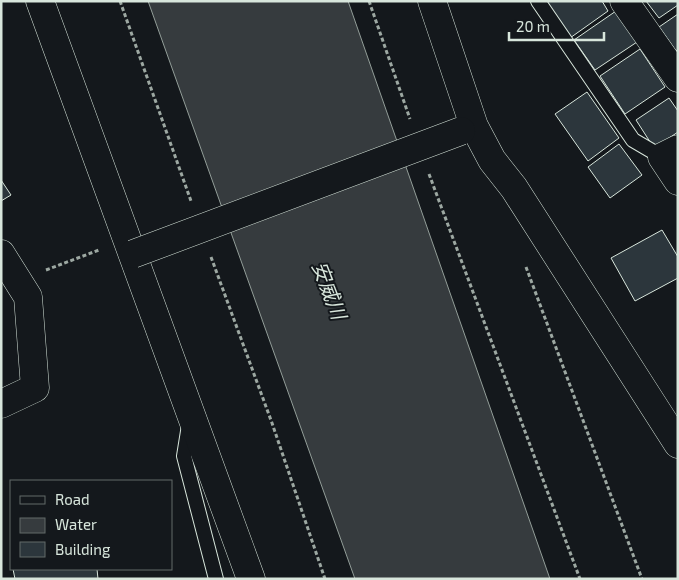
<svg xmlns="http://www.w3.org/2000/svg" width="679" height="580" viewBox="0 0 679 580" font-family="'Exo 2','Noto Sans JP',sans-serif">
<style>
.water{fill:#363b3e;stroke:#939e99}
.building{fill:#2c363c;stroke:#d8e6dc}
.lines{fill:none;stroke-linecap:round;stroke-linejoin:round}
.service-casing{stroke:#d8e6dc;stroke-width:16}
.minor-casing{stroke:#d8e6dc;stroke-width:29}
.tertiary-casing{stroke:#d8e6dc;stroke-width:29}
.path{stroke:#9da8a2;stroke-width:3;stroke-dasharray:4 2.5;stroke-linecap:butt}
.service{stroke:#14181c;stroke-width:14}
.minor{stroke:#14181c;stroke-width:28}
.tertiary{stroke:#14181c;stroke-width:28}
.minor-bridge-casing{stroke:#d8e6dc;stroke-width:29;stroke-linecap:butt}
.minor-bridge{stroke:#14181c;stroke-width:28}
.labels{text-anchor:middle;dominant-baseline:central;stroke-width:4;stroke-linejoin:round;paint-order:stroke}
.water-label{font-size:20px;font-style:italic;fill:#d8e6dc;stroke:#14181c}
</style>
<rect width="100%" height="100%" fill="#14181c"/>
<!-- water -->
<path class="water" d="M 148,1 L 348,1 L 550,579 L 355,579 Z"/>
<!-- building -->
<path class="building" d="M 546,1 L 602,1 L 608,11 L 570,38 Z
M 646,1 L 678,1 L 678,5 L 659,18 Z
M 616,11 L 637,42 L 595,70 L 574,40 Z
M 678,14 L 678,49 L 676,51 L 659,27 Z
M 640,49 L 665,87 L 625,114 L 600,76 Z
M 587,92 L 619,138 L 588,161 L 555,114 Z
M 669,98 L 678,111 L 678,132 L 654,148 L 636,120 Z
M 619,144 L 642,175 L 610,198 L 588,167 Z
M 1,180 L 11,195 L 1,201 Z
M 662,230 L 678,257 L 678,278 L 635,301 L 611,258 Z
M 13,569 L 97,569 L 98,579 L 15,579 Z"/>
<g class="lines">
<!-- service casing -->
<g class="service-casing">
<path id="service" d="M 538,1 L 633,140 L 662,157
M 189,425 L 184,456 L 216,579"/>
</g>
<!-- minor casing -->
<g class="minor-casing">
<path id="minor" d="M 432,1 L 474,126 L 492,160 L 514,188 L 678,444
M 624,1 L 678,78
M 678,149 L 662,157 L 678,181
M 1,254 L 28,297 L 35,388 L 1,404"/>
</g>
<!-- tertiary casing -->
<g class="tertiary-casing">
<path id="tertiary" d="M 40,1 L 251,579"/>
</g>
<!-- path -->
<path class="path" d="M 120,1 L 191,201
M 369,1 L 410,119
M 429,174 L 580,579
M 211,257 L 272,423 L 325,579
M 526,267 L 642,579
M 46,270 L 99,250"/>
<!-- service -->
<use href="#service" class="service"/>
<!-- minor -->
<use href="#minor" class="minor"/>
<!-- tertiary -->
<use href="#tertiary" class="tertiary"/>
<!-- minor-bridge casing -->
<g class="minor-bridge-casing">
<path id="minor-bridge" d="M 133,254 L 461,131"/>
</g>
<!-- minor-bridge -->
<use href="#minor-bridge" class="minor-bridge"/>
</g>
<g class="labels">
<!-- water labels -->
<g class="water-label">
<text transform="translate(330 290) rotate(69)">安威川</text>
</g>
</g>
<!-- border -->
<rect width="679" height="580" fill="none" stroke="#d8e6dc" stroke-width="5"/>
<!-- legend -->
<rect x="10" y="480" width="162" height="90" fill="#14181c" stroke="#626a69"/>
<rect x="20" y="496" width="25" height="8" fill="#14181c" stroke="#626a69"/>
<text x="55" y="505" font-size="15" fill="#d8e6dc">Road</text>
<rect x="20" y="518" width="25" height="15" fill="#363b3e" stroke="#626a69"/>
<text x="55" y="530" font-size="15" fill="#d8e6dc">Water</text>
<rect x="20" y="542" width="25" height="15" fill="#2c363c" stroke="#626a69"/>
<text x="55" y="555" font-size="15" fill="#d8e6dc">Building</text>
<!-- scale -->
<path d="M509 32v8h95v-8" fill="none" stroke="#d8e6dc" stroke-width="2.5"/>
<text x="516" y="32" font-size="15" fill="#d8e6dc" stroke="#14181c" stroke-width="4" paint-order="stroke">20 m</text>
</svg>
